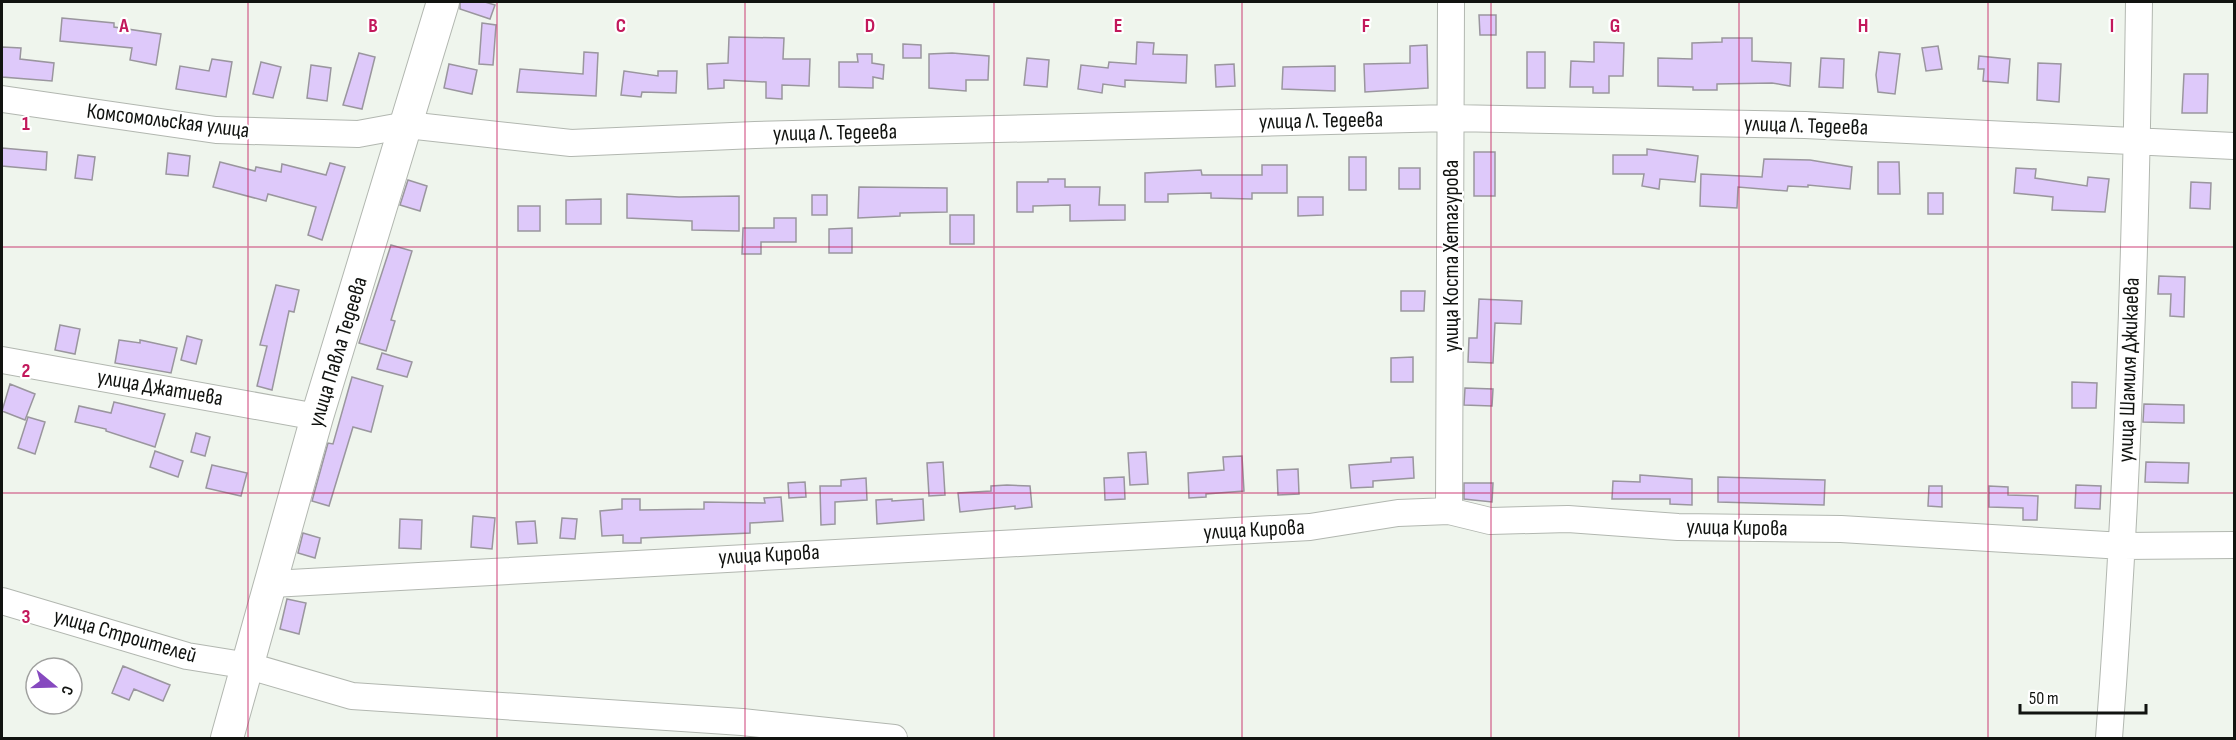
<svg xmlns="http://www.w3.org/2000/svg" width="2236" height="740" viewBox="0 0 2236 740" font-family="'Sofia Sans Condensed',sans-serif">
<style>
.building{fill:#dec9fa;stroke:#9a969e;stroke-width:1.5}
.lines{fill:none;stroke-linecap:round;stroke-linejoin:round}
.minor-casing{stroke:#b2b7b0;stroke-width:28}
.major-casing{stroke:#b2b7b0;stroke-width:34}
.minor{stroke:#fff;stroke-width:26}
.major{stroke:#fff;stroke-width:32}
.grid{fill:none;stroke:#c2185b;stroke-width:1.5;stroke-opacity:0.55}
.labels{text-anchor:middle;dominant-baseline:central;stroke-width:4.5;stroke-linejoin:round;paint-order:stroke}
.street-label{font-size:22px;fill:#111310;stroke:#fff}
.grid-label{font-size:20px;text-anchor:middle;font-weight:bold;fill:#c2185b;stroke:#fff;stroke-width:4.5;stroke-linejoin:round;paint-order:stroke}
</style>
<rect width="100%" height="100%" fill="#eff5ed"/>
<!-- building -->
<path class="building" d="M 460,2 L 485,2 L 495,5 L 490,19 L 460,9 Z
M 1479,15 L 1496,15 L 1496,35 L 1480,35 Z
M 62,18 L 114,23 L 114,27 L 161,34 L 156,65 L 130,60 L 132,48 L 60,41 Z
M 482,23 L 496,25 L 493,65 L 479,64 Z
M 729,37 L 784,38 L 783,59 L 810,59 L 809,86 L 782,85 L 782,99 L 766,98 L 766,82 L 724,80 L 724,88 L 708,89 L 707,64 L 728,63 Z
M 1722,38 L 1752,38 L 1752,61 L 1791,63 L 1790,86 L 1772,83 L 1717,84 L 1717,90 L 1693,90 L 1693,87 L 1658,86 L 1658,58 L 1692,59 L 1692,43 L 1722,42 Z
M 1137,42 L 1154,43 L 1153,54 L 1187,55 L 1186,83 L 1125,80 L 1125,87 L 1103,84 L 1102,93 L 1078,89 L 1081,65 L 1108,68 L 1109,62 L 1136,64 Z
M 1594,42 L 1624,43 L 1623,76 L 1609,76 L 1609,93 L 1593,93 L 1593,87 L 1570,87 L 1571,61 L 1594,62 Z
M 903,44 L 921,45 L 921,58 L 903,58 Z
M 1427,45 L 1428,88 L 1365,92 L 1364,64 L 1410,63 L 1410,46 Z
M 1938,46 L 1942,69 L 1926,71 L 1922,48 Z
M 2,47 L 21,48 L 20,59 L 54,63 L 52,81 L 2,77 Z
M 584,52 L 598,53 L 596,96 L 517,92 L 520,69 L 583,74 Z
M 1527,52 L 1545,52 L 1545,88 L 1527,88 Z
M 1879,52 L 1900,54 L 1895,94 L 1878,92 L 1876,75 Z
M 359,53 L 375,57 L 362,109 L 343,105 Z
M 952,53 L 989,56 L 988,80 L 966,80 L 966,91 L 929,88 L 929,54 Z
M 857,54 L 872,54 L 872,63 L 884,65 L 883,79 L 873,77 L 873,88 L 839,87 L 839,62 L 858,62 Z
M 1979,56 L 2010,59 L 2008,83 L 1983,81 L 1984,69 L 1978,69 Z
M 1027,58 L 1049,60 L 1047,87 L 1024,85 Z
M 1821,58 L 1844,59 L 1843,88 L 1819,87 Z
M 212,59 L 232,62 L 226,97 L 176,89 L 180,66 L 209,71 Z
M 261,62 L 281,67 L 273,98 L 253,94 Z
M 2038,63 L 2061,64 L 2059,102 L 2037,100 Z
M 449,64 L 477,70 L 472,94 L 444,88 Z
M 1234,64 L 1235,86 L 1216,87 L 1215,65 Z
M 311,65 L 331,68 L 327,101 L 307,98 Z
M 1335,66 L 1335,91 L 1282,89 L 1283,67 Z
M 624,71 L 658,76 L 658,71 L 677,71 L 676,93 L 642,92 L 641,97 L 621,95 Z
M 2184,74 L 2208,74 L 2207,113 L 2182,113 Z
M 2,148 L 47,152 L 46,170 L 2,166 Z
M 1647,149 L 1698,156 L 1695,182 L 1660,179 L 1659,189 L 1642,186 L 1644,174 L 1613,174 L 1613,155 L 1647,155 Z
M 1474,152 L 1495,152 L 1495,196 L 1474,196 Z
M 168,153 L 190,156 L 188,176 L 166,174 Z
M 78,155 L 95,157 L 92,180 L 75,178 Z
M 1349,157 L 1366,157 L 1366,190 L 1349,190 Z
M 1764,159 L 1810,160 L 1852,167 L 1850,189 L 1808,185 L 1808,187 L 1788,186 L 1787,191 L 1738,187 L 1737,208 L 1700,206 L 1701,174 L 1762,177 Z
M 220,162 L 255,171 L 256,167 L 281,172 L 282,164 L 326,175 L 330,163 L 345,167 L 322,240 L 308,235 L 316,207 L 268,194 L 266,201 L 213,187 Z
M 1878,162 L 1899,162 L 1900,194 L 1878,194 Z
M 1262,165 L 1287,165 L 1287,193 L 1252,193 L 1252,199 L 1211,198 L 1211,193 L 1168,194 L 1168,202 L 1145,202 L 1145,173 L 1201,170 L 1202,175 L 1262,175 Z
M 1399,168 L 1420,168 L 1420,189 L 1399,189 Z
M 2016,168 L 2036,169 L 2035,178 L 2087,186 L 2088,177 L 2109,179 L 2105,212 L 2052,210 L 2053,197 L 2014,193 Z
M 1048,179 L 1065,179 L 1065,187 L 1100,187 L 1099,205 L 1125,205 L 1125,220 L 1070,221 L 1070,205 L 1033,206 L 1033,212 L 1017,212 L 1017,182 L 1048,182 Z
M 408,180 L 427,186 L 420,211 L 400,205 Z
M 2191,182 L 2211,183 L 2210,209 L 2190,208 Z
M 859,187 L 947,188 L 947,212 L 900,213 L 900,216 L 858,218 Z
M 1928,193 L 1943,193 L 1943,214 L 1928,214 Z
M 627,194 L 679,197 L 739,196 L 739,231 L 692,230 L 692,221 L 627,218 Z
M 812,195 L 827,195 L 827,215 L 812,215 Z
M 1298,197 L 1323,197 L 1323,215 L 1298,216 Z
M 601,199 L 601,224 L 566,224 L 566,200 Z
M 518,206 L 540,206 L 540,231 L 518,231 Z
M 950,215 L 974,215 L 974,244 L 950,244 Z
M 774,218 L 796,218 L 796,242 L 761,242 L 761,254 L 742,254 L 743,228 L 774,228 Z
M 852,228 L 852,253 L 829,253 L 829,229 Z
M 391,245 L 412,251 L 391,320 L 395,321 L 386,351 L 359,343 Z
M 2159,276 L 2185,277 L 2184,317 L 2170,316 L 2171,294 L 2158,294 Z
M 276,285 L 299,290 L 294,312 L 289,311 L 272,390 L 257,386 L 267,346 L 260,345 Z
M 1401,291 L 1425,291 L 1424,311 L 1401,311 Z
M 1479,299 L 1522,301 L 1521,324 L 1495,323 L 1493,363 L 1468,362 L 1469,338 L 1477,338 Z
M 60,325 L 80,329 L 75,354 L 55,350 Z
M 187,336 L 202,340 L 196,364 L 181,360 Z
M 119,340 L 140,343 L 140,340 L 177,348 L 171,373 L 115,363 Z
M 382,353 L 412,362 L 407,377 L 377,369 Z
M 1413,357 L 1413,382 L 1391,382 L 1391,358 Z
M 352,377 L 383,386 L 371,432 L 353,427 L 329,506 L 312,501 L 328,443 L 333,444 Z
M 2072,382 L 2097,383 L 2096,408 L 2072,408 Z
M 10,384 L 35,394 L 25,420 L 2,411 Z
M 1465,388 L 1493,389 L 1492,406 L 1464,405 Z
M 114,402 L 165,414 L 155,447 L 106,431 L 106,429 L 75,422 L 79,406 L 111,413 Z
M 2144,404 L 2184,405 L 2184,423 L 2143,422 Z
M 28,417 L 45,422 L 35,454 L 18,448 Z
M 196,433 L 210,437 L 205,456 L 191,452 Z
M 155,451 L 183,461 L 178,477 L 150,467 Z
M 1146,452 L 1148,484 L 1130,485 L 1128,453 Z
M 1242,456 L 1244,491 L 1206,494 L 1206,497 L 1189,498 L 1188,473 L 1224,470 L 1223,457 Z
M 1413,457 L 1414,478 L 1373,481 L 1373,487 L 1351,488 L 1349,465 L 1391,462 L 1391,458 Z
M 943,462 L 945,495 L 929,496 L 927,463 Z
M 2146,462 L 2189,463 L 2188,483 L 2145,482 Z
M 212,465 L 247,473 L 241,496 L 206,488 Z
M 1298,469 L 1299,494 L 1278,495 L 1277,470 Z
M 1640,475 L 1692,479 L 1692,505 L 1670,504 L 1670,499 L 1612,499 L 1613,481 L 1640,482 Z
M 1124,477 L 1125,499 L 1105,500 L 1104,478 Z
M 1718,477 L 1825,480 L 1824,505 L 1718,502 Z
M 866,478 L 867,500 L 835,502 L 835,524 L 821,525 L 820,486 L 841,486 L 841,480 Z
M 805,482 L 806,497 L 789,498 L 788,483 Z
M 1464,483 L 1493,483 L 1492,502 L 1464,499 Z
M 1007,485 L 1030,486 L 1032,507 L 1015,509 L 1015,506 L 960,512 L 958,493 L 991,491 L 991,486 Z
M 2076,485 L 2101,486 L 2100,509 L 2075,508 Z
M 1929,486 L 1942,486 L 1942,507 L 1928,506 Z
M 1989,486 L 2008,487 L 2008,495 L 2038,496 L 2037,520 L 2023,520 L 2023,508 L 1989,507 Z
M 781,497 L 783,521 L 750,523 L 750,533 L 641,538 L 641,543 L 623,543 L 623,535 L 602,536 L 600,511 L 622,509 L 622,499 L 640,499 L 640,510 L 704,509 L 704,502 L 765,503 L 764,498 Z
M 892,499 L 892,501 L 923,499 L 924,520 L 877,524 L 876,500 Z
M 473,516 L 495,518 L 492,549 L 471,547 Z
M 562,518 L 577,519 L 575,539 L 560,538 Z
M 400,519 L 422,520 L 421,549 L 399,548 Z
M 535,521 L 537,543 L 518,544 L 516,522 Z
M 303,533 L 320,538 L 315,558 L 298,553 Z
M 287,599 L 306,603 L 299,634 L 280,629 Z
M 123,666 L 170,685 L 163,701 L 134,689 L 129,700 L 112,693 Z"/>
<g class="lines">
<!-- minor casing -->
<g class="minor-casing">
<path id="minor" d="M 2,99 L 216,130 L 358,134 L 407,125 L 571,143 L 755,135 L 1451,118 L 1805,125 L 2234,146
M 2,360 L 317,417
M 1449,511 L 1451,2
M 272,584 L 1310,527 L 1398,513 L 1449,511 L 1490,521 L 1568,519 L 1678,527 L 1841,529 L 2123,546 L 2234,545
M 2,601 L 187,656 L 249,666 L 352,696 L 742,722 L 894,738
M 2109,738 C 2128,493 2136,247 2139,2"/>
</g>
<!-- major casing -->
<g class="major-casing">
<path id="major" d="M 227,738 L 317,417 L 443,2"/>
</g>
<!-- minor -->
<use href="#minor" class="minor"/>
<!-- major -->
<use href="#major" class="major"/>
</g>
<!-- grid -->
<path class="grid" d="M 248,2 L 248,738M 497,2 L 497,738M 745,2 L 745,738M 994,2 L 994,738M 1242,2 L 1242,738M 1491,2 L 1491,738M 1739,2 L 1739,738M 1988,2 L 1988,738M 2,247 L 2234,247M 2,493 L 2234,493"/>
<g class="labels">
<!-- street labels -->
<g class="street-label">
<text transform="translate(168 121) rotate(7)">Комсомольская улица</text>
<text transform="translate(1321 121) rotate(-1)">улица Л. Тедеева</text>
<text transform="translate(1806 126) rotate(2)">улица Л. Тедеева</text>
<text transform="translate(835 133) rotate(-1)">улица Л. Тедеева</text>
<text transform="translate(1451 256) rotate(-90)">улица Коста Хетагурова</text>
<text transform="translate(338 352) rotate(-73)">улица Павла Тедеева</text>
<text transform="translate(2129 370) rotate(-88)">улица Шамиля Джикаева</text>
<text transform="translate(160 388) rotate(10)">улица Джатиева</text>
<text transform="translate(1737 528) rotate(1)">улица Кирова</text>
<text transform="translate(1254 530) rotate(-3)">улица Кирова</text>
<text transform="translate(769 555) rotate(-3)">улица Кирова</text>
<text transform="translate(125 636) rotate(16)">улица Строителей</text>
</g>
</g>
<g class="grid-label">
<text x="124" y="32">A</text>
<text x="373" y="32">B</text>
<text x="621" y="32">C</text>
<text x="870" y="32">D</text>
<text x="1118" y="32">E</text>
<text x="1366" y="32">F</text>
<text x="1615" y="32">G</text>
<text x="1863" y="32">H</text>
<text x="2112" y="32">I</text>
<text x="26" y="130">1</text>
<text x="26" y="377">2</text>
<text x="26" y="623">3</text>
</g>
<!-- border -->
<rect width="2236" height="740" fill="none" stroke="#111310" stroke-width="6"/>
<!-- north arrow -->
<g transform="translate(54 686) rotate(109)"><circle r="28" fill="#ffffff" stroke="#a0a19f" stroke-width="1.5"/>
<path d="M0-4.5L10 22L0 15L-10 22Z" fill="#8649bf"/>
<text y="-9" font-size="16" font-weight="bold" text-anchor="middle" fill="#111310">С</text>
</g>
<!-- scale -->
<path d="M2020 704v9h126v-9" fill="none" stroke="#111310" stroke-width="3"/>
<text x="2029" y="704" font-size="18" fill="#111310" stroke="#ffffff" stroke-width="4.5" paint-order="stroke">50 m</text>
</svg>
